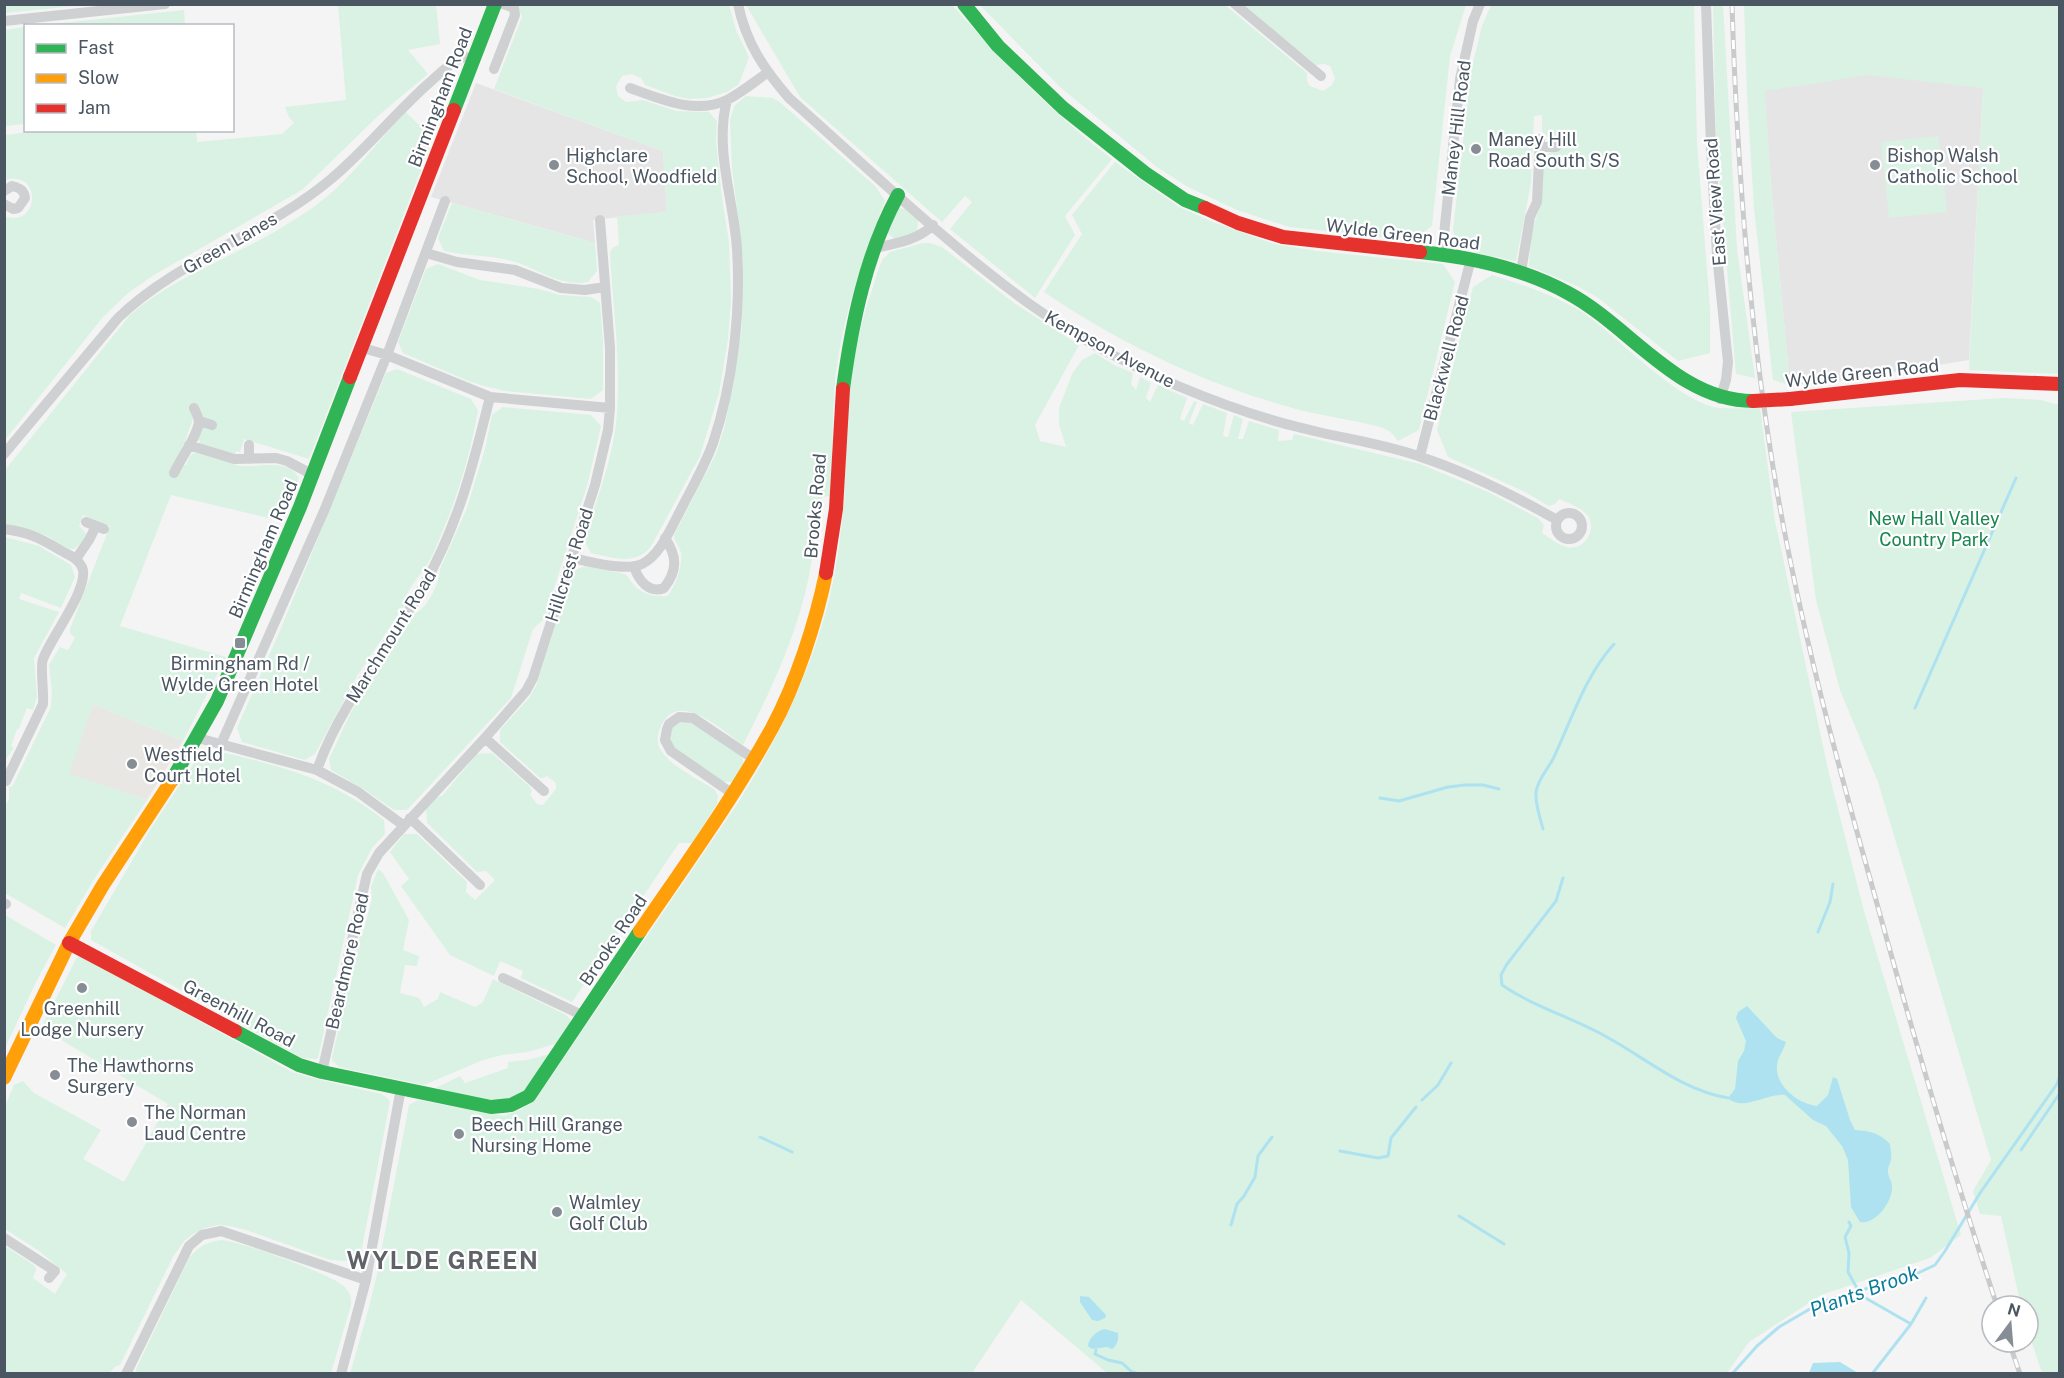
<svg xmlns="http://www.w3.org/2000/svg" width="2064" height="1378" viewBox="0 0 2064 1378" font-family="'Public Sans',sans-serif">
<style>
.commercial{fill:#e8e7e3}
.education{fill:#e6e5e6}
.green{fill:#d9f2e3}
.water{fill:#aee2f0}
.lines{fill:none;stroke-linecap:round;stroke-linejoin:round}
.stream{stroke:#aee2f0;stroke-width:3}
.street{stroke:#ced0d2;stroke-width:10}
.fast{stroke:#30b455;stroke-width:14}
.slow{stroke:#ff9f0a;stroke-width:14}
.jam{stroke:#e5322d;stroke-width:14}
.rail-casing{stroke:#c9cacc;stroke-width:5}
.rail{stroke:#fff;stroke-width:3;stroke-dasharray:9;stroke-linecap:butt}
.jam-bridge{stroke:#e5322d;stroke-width:14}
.poi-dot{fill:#868d94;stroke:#fff;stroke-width:2}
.labels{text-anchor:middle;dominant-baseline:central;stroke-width:4.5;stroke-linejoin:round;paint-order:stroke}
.street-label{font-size:18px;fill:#4a5661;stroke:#fff}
.poi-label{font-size:18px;fill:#4a5661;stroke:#fff;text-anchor:start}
.park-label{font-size:18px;fill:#17864f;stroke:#fff}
.water-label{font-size:20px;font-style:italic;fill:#0c7c9b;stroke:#fff}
.district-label{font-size:24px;font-weight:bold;letter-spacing:1.5px;fill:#5f6368;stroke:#fff}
</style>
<rect width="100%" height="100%" fill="#f4f4f4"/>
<!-- commercial -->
<path class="commercial" d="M 93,704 L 183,741 L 147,800 L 68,774 Z"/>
<!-- education -->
<path class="education" d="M 1758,5 L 1983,88 L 1969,360 L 1833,382 L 1790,385 L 1772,197 Z
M 476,83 L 663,151 L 667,212 L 593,220 L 595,243 L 431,197 Z"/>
<!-- green -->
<path class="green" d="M 5,4 L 84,4 L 84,5 L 5,13 Z
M 338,5 L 436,5 L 440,44 L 408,50 L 428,74 L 379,115 L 302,190 L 154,275 L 128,293 L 103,317 L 5,440 L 5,216 C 38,230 44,169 5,180 L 5,135 L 47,130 L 196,130 L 197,142 L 282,134 L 294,123 L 289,117 L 285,107 L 346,100 Z
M 517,5 L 729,5 L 736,30 L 749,57 L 739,84 L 727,92 L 707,98 L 689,99 L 675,96 L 645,85 L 641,78 L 632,74 L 622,76 L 616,86 L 618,96 L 626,102 L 643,100 L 676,111 L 709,112 L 717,121 L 716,141 L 721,190 L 729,243 L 731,300 L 728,339 L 719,393 L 700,456 L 653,543 C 639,567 614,558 591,553 L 584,540 C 596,502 611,463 616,424 C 622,367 613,310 610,253 L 612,248 L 619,245 L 617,216 L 667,212 L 663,151 L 494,89 L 522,17 Z
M 746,5 L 952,5 C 1004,62 1051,112 1112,159 L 1065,216 L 1075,235 L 1035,298 L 950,229 L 972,202 L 965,196 L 942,222 L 800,97 Z
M 980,5 L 1225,5 L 1307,73 L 1307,81 L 1310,86 L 1323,91 L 1332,85 L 1335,78 L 1330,66 L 1324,64 L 1316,65 L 1243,5 L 1466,5 L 1450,56 L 1432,226 L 1414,240 L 1289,227 L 1237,210 L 1188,187 L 1157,167 L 1060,87 Z
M 1491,5 L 1694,5 L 1697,143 L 1710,308 L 1710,353 L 1678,361 L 1597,297 L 1577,286 L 1529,266 L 1531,235 L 1539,209 L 1543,159 L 1551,152 L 1551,142 L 1542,131 L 1542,115 L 1534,116 L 1531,183 L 1516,261 C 1496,256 1457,255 1453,230 L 1471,71 L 1482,26 Z
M 1713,5 L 1723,5 L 1737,249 L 1755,378 L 1736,374 L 1716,141 Z
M 1744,5 L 2059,5 L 2059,374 L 1969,370 L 1983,88 L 1868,75 L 1765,91 L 1772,197 L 1790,385 L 1773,380 L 1754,208 L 1747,95 Z
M 184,10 L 185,25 L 43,25 Z
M 25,27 L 25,124 L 5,126 L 5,30 Z
M 746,96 L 773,98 L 781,103 L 876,187 L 885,201 C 863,256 844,313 836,372 C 831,414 834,455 830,496 L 823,497 L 820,500 C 815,535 812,571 802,605 C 788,654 766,700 743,745 C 723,731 678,688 661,726 C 657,734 656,744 662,752 C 672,767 700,780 715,790 L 718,796 L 717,804 L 692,843 L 679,843 L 572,1002 L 521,978 L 523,971 L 500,961 L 494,976 L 450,955 L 401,886 L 409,879 L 390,852 L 404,834 L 417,834 L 467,882 L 466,892 L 475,900 L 495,880 L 486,871 L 477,872 L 427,823 L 426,809 L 437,797 L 442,796 L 477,754 L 492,753 L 530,787 L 532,791 L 530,795 L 537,804 L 543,805 L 556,789 L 556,783 L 547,776 L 543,778 L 540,778 L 500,742 L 500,730 L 529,698 L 536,686 L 573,571 L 585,566 L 625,574 C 629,577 630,581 634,585 C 643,595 655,597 667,596 C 675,588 683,565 681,553 C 680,546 674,543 674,535 L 716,454 L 724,429 L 734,382 L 742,327 L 743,259 L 732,168 L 730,119 L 735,105 Z
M 406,112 L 433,139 L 309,459 L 244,439 L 240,452 L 236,451 L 235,455 L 200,443 L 193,419 L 180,455 L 172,465 L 186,465 L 190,456 L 197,451 C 210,455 225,462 236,465 C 255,470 286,456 299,478 L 282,521 L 171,495 L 120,626 L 226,657 L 183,741 L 93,704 L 69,774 L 147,800 L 96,876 L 65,928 L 5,893 L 4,808 L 9,799 L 9,786 L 12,787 L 51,707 L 52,692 L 49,665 L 60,647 L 68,650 L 75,638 L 70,633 L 70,629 L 110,526 L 83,515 L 79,526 L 86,533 L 85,540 L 74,549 C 63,549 57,541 47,536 C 33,530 20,527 5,525 L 5,470 L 130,315 C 177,274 238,256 289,223 C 300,216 310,210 320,202 C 353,177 377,141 406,112 Z
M 1938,136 L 1947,212 L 1889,218 L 1881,142 Z
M 1115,162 L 1179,207 L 1213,222 L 1274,244 L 1317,251 L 1443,264 L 1455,282 L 1419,430 L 1398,441 C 1395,437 1393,434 1389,431 C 1378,425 1367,424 1354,421 C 1335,417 1315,414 1296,409 C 1207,385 1120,344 1044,292 L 1082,234 L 1072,215 Z
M 452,203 L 595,243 L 597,271 L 588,282 C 559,288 535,266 508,260 C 487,255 465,256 444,251 L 438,238 Z
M 898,208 L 906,209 L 918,220 L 917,232 L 895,239 L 887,233 Z
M 923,243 L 930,243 L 942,247 L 1014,303 L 1079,345 L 1035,425 L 1040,441 L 1066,447 L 1059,424 L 1059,408 L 1072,374 L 1082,360 L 1095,353 L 1114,365 L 1133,373 L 1131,384 L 1136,390 L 1140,377 L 1151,383 L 1146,398 L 1150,402 L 1158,385 L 1187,398 L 1180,419 L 1184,421 L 1194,401 L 1197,402 L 1189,423 L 1193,425 L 1203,404 L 1227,413 L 1223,436 L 1228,437 L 1234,415 L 1243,419 L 1238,439 L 1243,439 L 1249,421 L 1279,430 L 1278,441 L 1292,440 L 1294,434 L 1420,464 L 1488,492 L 1538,518 L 1544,525 L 1542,533 C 1550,538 1558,545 1567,547 C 1584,551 1597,531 1588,516 C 1582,508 1568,503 1559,499 L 1555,504 L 1549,506 L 1523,491 L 1448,457 L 1437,430 L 1473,287 L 1492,275 C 1524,285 1557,296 1585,314 C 1620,339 1678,402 1719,408 C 1732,409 1747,408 1760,408 L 1775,521 L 1829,774 L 1864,911 L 1961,1235 L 1930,1258 L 1821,1295 L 1749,1342 L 1727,1373 L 1107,1373 L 1021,1300 L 972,1373 L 350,1374 L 369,1307 L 377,1274 L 409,1105 L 418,1100 L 504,1116 L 522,1109 L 535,1100 L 736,806 C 774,746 809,677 827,608 C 836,575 840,539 844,505 C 846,485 845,465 846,445 C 848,392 854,344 871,293 C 875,282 877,270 883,259 L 890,252 Z
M 438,264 L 480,280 L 539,289 L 560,295 L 591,297 L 600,303 L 603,341 L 603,390 L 591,399 L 505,391 L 488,387 L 468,381 L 403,353 L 398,342 L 426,269 Z
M 397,369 L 471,399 L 478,410 C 470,456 457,499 438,542 C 435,549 432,557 428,563 C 419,577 406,589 404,606 L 357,676 L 315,754 L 305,760 L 242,742 L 237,728 L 279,633 L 386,373 Z
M 2004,398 L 2041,400 L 2059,405 L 2059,1373 L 2043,1373 L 2041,1370 L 2028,1331 L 2028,1306 L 2021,1306 L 2001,1216 L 1980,1214 L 1973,1191 L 1991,1160 L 1878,782 L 1840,690 L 1816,600 L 1791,412 Z
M 503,407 L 591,415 L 601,426 L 587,486 L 544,619 L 533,629 L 511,698 L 407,810 L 394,810 L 365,790 L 331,770 L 329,759 L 351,712 L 416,613 C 428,607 440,582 440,569 L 467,508 L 485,449 L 492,415 Z
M 5,537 L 39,546 L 71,565 L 75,577 L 61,608 L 21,593 L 19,599 L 59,612 L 34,658 L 37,697 L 33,710 L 27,708 L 19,729 L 17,729 L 11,746 L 14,748 L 6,759 L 4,759 Z
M 681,722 L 691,722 L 741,756 L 744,763 L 733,782 L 723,782 L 676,752 L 669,740 L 673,726 Z
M 213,750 C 279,766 330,777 384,820 L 385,834 L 372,848 L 358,875 L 318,1058 L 316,1059 L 302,1058 L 91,940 L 91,931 L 150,830 L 198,757 Z
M 378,869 L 383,873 L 409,920 L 403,950 L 419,956 L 417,966 L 405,965 L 400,993 L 419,998 L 424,1007 L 438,999 L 440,992 L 475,1007 L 483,1002 L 493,979 L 566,1015 L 570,1019 L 571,1023 L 558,1043 L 528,1052 L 502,1055 L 483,1060 L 424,1085 L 339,1067 L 332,1060 L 332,1058 L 360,935 L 364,929 L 372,899 L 371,887 Z
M 5,915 L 56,945 L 37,980 L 5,1048 Z
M 77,957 L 83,957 L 292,1072 L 316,1079 L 382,1094 L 390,1101 L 362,1248 L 357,1256 L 347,1261 L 330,1260 L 246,1230 L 231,1226 L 218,1225 L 205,1228 L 193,1234 L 184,1241 L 173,1257 L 120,1365 L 116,1366 L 109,1373 L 5,1373 L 5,1246 L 35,1266 L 36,1270 L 33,1278 L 55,1294 L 67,1274 L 39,1251 L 5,1229 L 5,1106 L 14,1085 L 23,1081 L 34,1093 L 101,1130 L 83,1159 L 124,1182 L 168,1104 L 41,1028 Z
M 550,1054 C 542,1066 534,1083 522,1092 C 500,1109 461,1093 436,1088 L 460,1076 L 465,1083 L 508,1068 L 508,1062 L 527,1060 Z
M 221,1240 C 237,1240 330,1274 342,1285 C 349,1290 352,1297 351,1305 L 331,1373 L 137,1373 L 136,1369 L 188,1260 C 196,1248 206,1242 221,1240 Z"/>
<!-- water -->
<path class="water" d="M 1747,1006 L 1777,1038 L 1786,1042 C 1784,1049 1780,1054 1778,1060 C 1771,1083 1797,1104 1817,1106 L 1828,1095 L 1833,1077 L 1837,1079 L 1850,1120 L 1855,1130 C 1871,1131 1879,1133 1890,1144 C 1890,1148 1892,1154 1891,1158 C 1891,1164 1887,1167 1888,1172 C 1888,1177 1892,1181 1892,1186 C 1893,1201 1876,1225 1860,1222 L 1851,1207 L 1848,1160 L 1842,1146 L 1826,1126 L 1813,1120 L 1785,1095 C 1766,1093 1743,1112 1728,1098 L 1735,1089 L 1738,1061 L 1744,1051 L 1746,1041 L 1736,1018 L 1738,1012 Z
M 1080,1296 L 1089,1297 L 1106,1315 L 1105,1318 L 1098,1321 L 1092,1320 L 1080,1302 Z
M 1105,1329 L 1118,1333 C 1119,1339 1117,1346 1112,1349 L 1107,1347 L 1092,1349 L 1088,1346 C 1089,1338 1097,1330 1105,1329 Z
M 1840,1362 L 1858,1373 L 1809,1373 L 1813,1363 Z"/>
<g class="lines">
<!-- stream -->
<path class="stream" d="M 1915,708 L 2016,478
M 1380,798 L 1399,801 L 1448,787 L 1465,785 L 1483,785 L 1499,789
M 1543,829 C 1540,817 1535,804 1536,792 C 1538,779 1547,770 1553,759 C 1571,721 1585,676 1614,644
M 1563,878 L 1556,901 L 1507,964 L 1501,975 L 1502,985 C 1534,1007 1571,1017 1605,1036 C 1646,1058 1681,1090 1728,1098
M 1818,932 L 1830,902 L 1833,884
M 1422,1100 L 1438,1085 L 1451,1063
M 760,1137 L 792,1152
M 2021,1150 L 2060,1093
M 1340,1151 L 1378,1158 L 1388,1156 L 1391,1138 L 1416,1107
M 1459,1216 L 1504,1244
M 1849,1222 L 1851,1226 L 1845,1237 L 1849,1253 L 1848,1272 L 1858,1290
M 1231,1225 L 1237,1204 L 1244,1196 L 1255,1177 L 1258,1156 L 1272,1137
M 1855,1292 L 1911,1324
M 1096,1350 L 1095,1354 L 1108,1360 L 1122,1363 L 1132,1372 L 1139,1374
M 1148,1374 L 1161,1374
M 1732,1374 L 1757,1346 L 1779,1327 L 1822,1302 L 1918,1273 L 1935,1265 L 1945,1251 L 1980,1193 L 2057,1084 L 2060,1076
M 1872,1374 L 1911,1324 L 1926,1298"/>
<!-- street -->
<path class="street" d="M 738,4 C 746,43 764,69 789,98 C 868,168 945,243 1031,305 C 1076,337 1127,364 1178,386 C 1216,402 1257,417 1298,427 C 1339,438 1381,443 1421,457 C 1469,473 1513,495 1557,520
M 1235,4 L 1321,76
M 1706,4 L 1711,147 L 1717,255 L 1728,362 L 1726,380 L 1720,399
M 4,21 L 165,4
M 494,69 L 515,15 L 514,8 L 503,4
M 630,88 C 660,99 696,115 727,100 C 741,93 754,82 767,73
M 1540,147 L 1556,147
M 4,191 L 12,186 C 20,188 24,190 25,198 L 18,208 L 13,209 L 4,204
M 875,245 L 879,247 C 899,243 919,239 933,225
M 426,253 L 457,262 L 515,270 L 561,288 L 585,290 L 605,287
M 1442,254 L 1460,79 L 1473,21 L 1480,4
M 1521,272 L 1530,217 L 1537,202 L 1540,139
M 363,348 L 387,355 L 490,397 L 610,408
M 199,421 L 212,425
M 189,445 L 234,459 L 276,458 L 287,461 L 313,475
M 249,445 L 249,459
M 4,454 L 118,318 C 179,259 266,234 331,179 C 366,150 395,113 429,83 C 438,75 450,63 461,58 C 466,56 470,58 474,59
M 1420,456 L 1471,259
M 174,473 C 180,459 198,436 199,421 C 199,418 195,411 194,408
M1556 526a13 13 0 1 1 26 0a13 13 0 1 1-26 0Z
M 86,522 L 104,529
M 4,529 C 28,532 40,538 60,550 C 68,555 77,557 82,567 C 91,586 50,639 43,659 C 40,665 44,693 43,704 L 6,781
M 571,558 C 590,561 624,572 642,564 C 659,556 669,532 677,517 C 689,493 704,468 713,443 C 733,384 741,311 737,249 C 734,201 714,149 727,100
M 76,559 L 89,540 L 96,526
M 634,566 C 638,580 649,594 664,588 C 678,570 677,556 665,538
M 198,738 L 317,770 L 358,792 L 403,825
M 485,738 L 544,791
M 221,744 L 324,511 L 387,355 L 445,201
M 317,770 C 341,702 389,648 424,585 C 459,523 473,465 490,397
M 733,794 L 671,751 L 665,740 L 667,729 L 669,724 L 679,717 L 693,718 L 754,759
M 410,818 L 480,885
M 4,904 L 6,904
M 503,978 L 584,1016
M 322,1072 L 367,874 L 379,853 L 485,738 L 526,691 L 533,678 L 595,485 L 608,430 L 610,408 L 610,348 L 600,220
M 4,1238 L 55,1271 L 49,1278
M 126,1374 L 189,1246 L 202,1235 L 221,1231 L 366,1280
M 341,1374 L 366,1280 L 401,1088"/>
<!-- fast -->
<path class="fast" d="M 964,4 L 998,46 L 1063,108 L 1145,173 L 1185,200 L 1205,208
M 454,110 L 495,4
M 1420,252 C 1471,257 1522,268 1568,293 C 1630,326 1678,401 1753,401
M 843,389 C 852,322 866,254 898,195
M 172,780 L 217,701 L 300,507 L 350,377
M 235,1031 L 299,1065 L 322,1072 L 491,1107 L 511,1105 L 529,1096 L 640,931"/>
<!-- slow -->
<path class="slow" d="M 640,931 C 685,865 733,799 772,728 C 796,684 816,622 826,573
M 4,1078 L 69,943 L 103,885 L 172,780"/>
<!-- jam -->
<path class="jam" d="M 1205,208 L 1238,223 L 1283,237 L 1420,252
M 350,377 L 454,110
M 1790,399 L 1960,380 L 2060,384
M 826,573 L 836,509 L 843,389
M 69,943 L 235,1031"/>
<!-- rail casing -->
<g class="rail-casing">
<path id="rail" d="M 1732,4 C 1737,166 1749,325 1776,485 C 1799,619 1834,751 1871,882 C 1910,1024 1951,1166 1997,1306
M 2009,1342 L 2020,1374"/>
</g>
<!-- rail -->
<use href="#rail" class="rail"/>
<!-- jam-bridge -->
<path class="jam-bridge" d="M 1753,401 L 1790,399"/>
</g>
<!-- markers -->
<g class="poi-dot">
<circle cx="1476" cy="149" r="6"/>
<circle cx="554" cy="165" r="6"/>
<circle cx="1875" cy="165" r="6"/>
<rect x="234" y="637" width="12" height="12" rx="3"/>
<circle cx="132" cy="764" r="6"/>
<circle cx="82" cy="988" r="6"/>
<circle cx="55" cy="1075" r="6"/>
<circle cx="132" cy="1122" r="6"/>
<circle cx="459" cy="1134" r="6"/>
<circle cx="557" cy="1212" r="6"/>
</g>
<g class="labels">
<!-- street labels -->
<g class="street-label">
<text transform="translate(440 97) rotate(-69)">Birmingham Road</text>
<text transform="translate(1456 128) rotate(-83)">Maney Hill Road</text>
<text transform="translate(1715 202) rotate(-94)">East View Road</text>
<text transform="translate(1403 234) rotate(7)">Wylde Green Road</text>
<text transform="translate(230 243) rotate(-30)">Green Lanes</text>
<text transform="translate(1110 349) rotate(28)">Kempson Avenue</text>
<text transform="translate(1446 358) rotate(-75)">Blackwell Road</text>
<text transform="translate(1862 373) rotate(-6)">Wylde Green Road</text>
<text transform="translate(815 506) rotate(-85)">Brooks Road</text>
<text transform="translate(263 549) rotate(-67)">Birmingham Road</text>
<text transform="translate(569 565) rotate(-72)">Hillcrest Road</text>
<text transform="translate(391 636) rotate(-58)">Marchmount Road</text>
<text transform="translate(613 940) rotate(-56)">Brooks Road</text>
<text transform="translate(347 961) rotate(-77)">Beardmore Road</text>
<text transform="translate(239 1013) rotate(28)">Greenhill Road</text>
</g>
<!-- poi labels -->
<g class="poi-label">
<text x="1488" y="139">Maney Hill<tspan x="1488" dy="21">Road South S/S</tspan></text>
<text x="566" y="155">Highclare<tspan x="566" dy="21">School, Woodfield</tspan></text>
<text x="1887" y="155">Bishop Walsh<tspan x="1887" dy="21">Catholic School</tspan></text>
<text x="240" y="663" text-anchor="middle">Birmingham Rd /<tspan x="240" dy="21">Wylde Green Hotel</tspan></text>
<text x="144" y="754">Westfield<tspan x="144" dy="21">Court Hotel</tspan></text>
<text x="82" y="1008" text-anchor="middle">Greenhill<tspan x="82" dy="21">Lodge Nursery</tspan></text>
<text x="67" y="1065">The Hawthorns<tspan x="67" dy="21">Surgery</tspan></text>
<text x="144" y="1112">The Norman<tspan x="144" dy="21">Laud Centre</tspan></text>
<text x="471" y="1124">Beech Hill Grange<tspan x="471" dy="21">Nursing Home</tspan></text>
<text x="569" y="1202">Walmley<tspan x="569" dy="21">Golf Club</tspan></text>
</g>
<!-- park labels -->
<g class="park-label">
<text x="1934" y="518">New Hall Valley<tspan x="1934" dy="21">Country Park</tspan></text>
</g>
<!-- water labels -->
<g class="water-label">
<text transform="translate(1864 1291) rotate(-20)">Plants Brook</text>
</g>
<!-- district labels -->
<g class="district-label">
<text x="443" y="1260">WYLDE GREEN</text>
</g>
</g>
<!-- border -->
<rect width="2064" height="1378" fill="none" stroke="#4a5661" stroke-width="12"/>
<!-- legend -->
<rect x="24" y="24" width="210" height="108" fill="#ffffff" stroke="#b7bbc0" stroke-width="1.5"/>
<rect x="36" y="44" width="30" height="9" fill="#30b455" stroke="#b7bbc0" stroke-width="1.5"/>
<text x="78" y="54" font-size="18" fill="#4a5661">Fast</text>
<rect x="36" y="74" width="30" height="9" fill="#ff9f0a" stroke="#b7bbc0" stroke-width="1.5"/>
<text x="78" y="84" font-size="18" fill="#4a5661">Slow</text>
<rect x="36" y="104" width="30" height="9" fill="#e5322d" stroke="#b7bbc0" stroke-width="1.5"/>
<text x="78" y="114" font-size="18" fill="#4a5661">Jam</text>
<!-- north arrow -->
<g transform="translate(2010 1324) rotate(16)"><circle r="28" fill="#ffffff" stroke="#b7bbc0" stroke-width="1.5"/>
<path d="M0-4.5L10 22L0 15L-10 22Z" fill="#868d94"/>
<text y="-9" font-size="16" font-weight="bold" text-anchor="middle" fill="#4a5661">N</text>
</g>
</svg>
